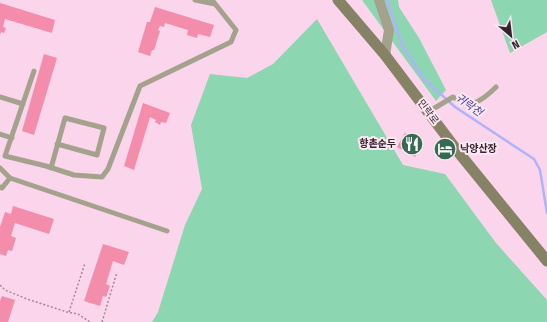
<svg xmlns="http://www.w3.org/2000/svg" width="547" height="322" viewBox="0 0 547 322" font-family="'Fira Sans Condensed','Noto Sans KR',sans-serif">
<style>
.green{fill:#8dd6b2}
.lines{fill:none;stroke-linecap:round;stroke-linejoin:round}
.stream{stroke:#b0b3fa;stroke-width:2.5}
.building{fill:#f38dab}
.path{stroke:#a5899a;stroke-width:1.5;stroke-dasharray:2 2;stroke-linecap:butt}
.service{stroke:#a4a28d;stroke-width:5}
.minor{stroke:#a4a28d;stroke-width:10}
.secondary{stroke:#868265;stroke-width:11}
.labels{text-anchor:middle;dominant-baseline:central;stroke-width:4;stroke-linejoin:round;paint-order:stroke}
.street-label{font-size:10px;fill:#34232d;stroke:#fce8f3}
.poi-label{font-size:10px;font-weight:bold;fill:#34232d;stroke:#fce8f3;text-anchor:end}
.water-label{font-size:11px;font-style:italic;fill:#473ea2;stroke:#fce8f3}
</style>
<rect width="100%" height="100%" fill="#fad5eb"/>
<!-- green -->
<path class="green" d="M 362,0 L 398,0 L 399,7 L 419,38 L 446,90 L 436,101 Z
M 491,0 L 547,0 L 547,32 L 510,53 Z
M 317,19 L 403,165 L 445,174 L 496,243 L 547,300 L 547,322 L 152,322 L 158,312 L 185,225 L 202,189 L 191,125 L 210,74 L 247,78 L 273,64 Z"/>
<g class="lines">
<!-- stream -->
<path class="stream" d="M 387,0 L 402,45 L 424,79 L 455,107 L 534,159 L 540,170 L 547,213"/>
</g>
<!-- building -->
<path class="building" d="M 0,3 L 55,20 L 52,33 L 5,19 L 3,27 L 6,28 L 4,33 L 1,32 L 0,35 Z
M 155,7 L 214,25 L 210,37 L 198,34 L 197,38 L 187,35 L 188,30 L 165,23 L 164,27 L 160,26 L 158,30 L 160,31 L 154,50 L 152,50 L 150,56 L 138,52 L 147,22 L 150,22 Z
M 44,54 L 57,58 L 34,135 L 22,131 Z
M 143,103 L 170,113 L 166,123 L 161,122 L 160,125 L 155,122 L 156,120 L 150,117 L 134,170 L 124,166 Z
M 405,133 L 423,143 L 415,157 L 397,147 Z
M 13,206 L 54,219 L 49,234 L 15,223 L 11,236 L 16,238 L 12,251 L 8,250 L 6,256 L 0,254 L 0,227 L 5,212 L 11,214 Z
M 103,244 L 129,252 L 124,265 L 113,261 L 106,284 L 110,286 L 106,297 L 103,296 L 100,306 L 84,301 Z
M 2,296 L 15,300 L 8,322 L 0,322 L 0,301 Z"/>
<g class="lines">
<!-- path -->
<path class="path" d="M 0,285 L 5,290 L 27,299 L 67,312 L 78,314 L 90,322
M 69,312 L 85,263
M 102,322 L 117,272"/>
<!-- service -->
<path class="service" d="M 195,0 L 215,4
M 34,71 L 5,156 L 46,166 L 74,175 L 102,177 L 108,169 L 140,86 L 231,42 L 236,30 L 212,0
M 0,97 L 23,104
M 428,112 L 453,97 C 457,99 462,104 468,104 C 478,104 489,94 496,87
M 0,134 L 12,138
M 0,168 L 10,178 L 167,231
M 51,168 L 65,118 L 104,128 L 97,155 L 57,144
M 0,187 L 2,188 L 10,178"/>
<!-- minor -->
<path class="minor" d="M 379,0 L 389,30 L 385,55"/>
<!-- secondary -->
<path class="secondary" d="M 338,0 L 385,55 L 459,153 L 547,261"/>
</g>
<!-- icons -->
<defs>
<g id="restaurant-disc" transform="scale(1.15)"><circle r="9.5" fill="#346b51" stroke="#fce8f3"/><path d="M-5-6h1v4h1v-4h1v4h1v-4h1v5L-1.5 .5V6h-2V.5L-5-1ZM5-6V6H3V1.5H1.5Q1.5-4 5-6Z" fill="#fff"/></g>
<g id="hotel-disc" transform="scale(1.15)"><circle r="9.5" fill="#346b51" stroke="#fce8f3"/><path d="M-6-4.5h1.5V1H6V5H4.5V3h-9V5H-6ZM-4 0a1.8 1.8 0 1 1 3.6 0ZM.5 0V-2.5h3Q6-2.5 6 0Z" fill="#fff"/></g>
</defs>
<g fill-rule="evenodd">
<use href="#restaurant-disc" x="412" y="144"/>
<use href="#hotel-disc" x="445" y="149"/>
</g>
<g class="labels">
<!-- street labels -->
<g class="street-label">
<text transform="translate(428 112) rotate(53)">민락로</text>
</g>
<!-- poi labels -->
<g class="poi-label">
<text x="396" y="144">향촌순두</text>
<text x="460" y="149" text-anchor="start">낙양산장</text>
</g>
<!-- water labels -->
<g class="water-label">
<text transform="translate(469 105) rotate(36)">귀락천</text>
</g>
</g>
<!-- north arrow -->
<g transform="translate(511 36) rotate(152)" stroke="#fce8f3" stroke-width="3" paint-order="stroke">
<path d="M0-3L7 15L0 10L-7 15Z" fill="#34232d"/>
<text y="-6" font-size="11" font-weight="bold" text-anchor="middle" fill="#34232d">N</text>
</g>
</svg>
